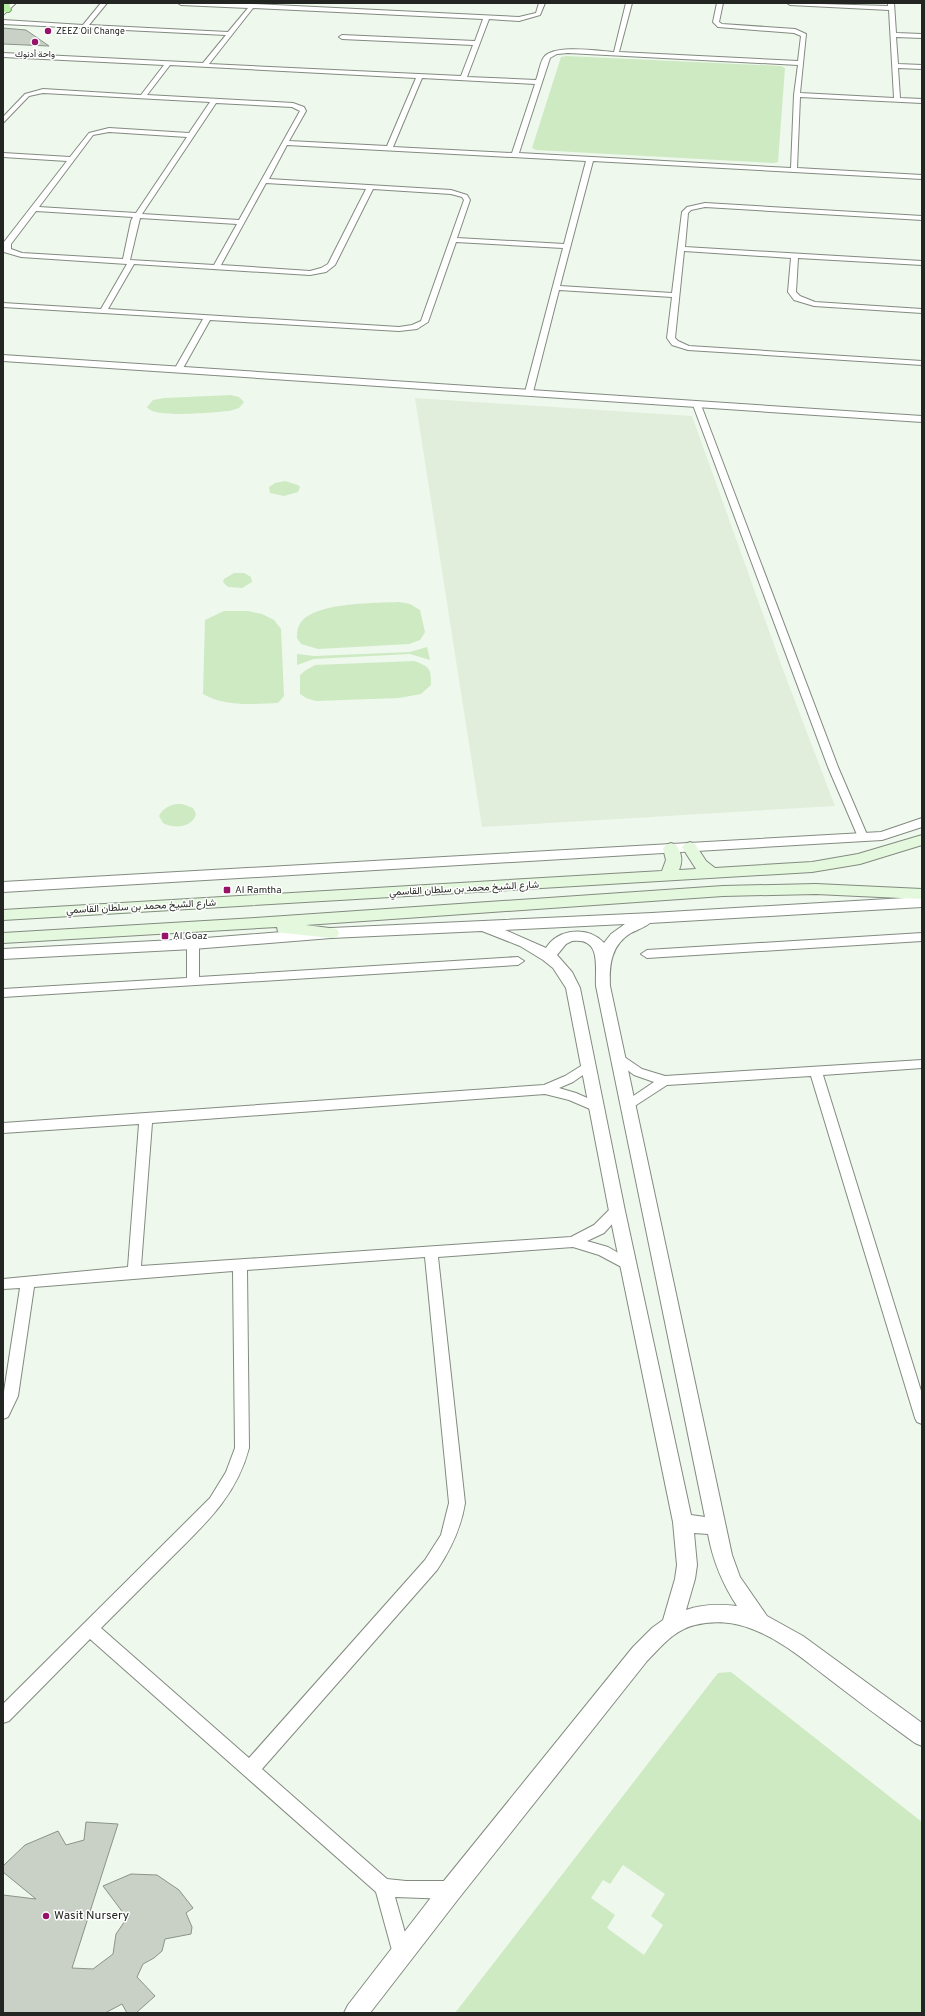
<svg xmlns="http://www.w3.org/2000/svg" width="925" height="2016" viewBox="0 0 925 2016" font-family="Overpass,Vazirmatn,sans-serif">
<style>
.built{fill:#e1eedc}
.green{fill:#cdeac3;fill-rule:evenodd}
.building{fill:#c9d1c6;stroke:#8c948a}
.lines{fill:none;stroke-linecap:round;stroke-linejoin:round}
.minor-casing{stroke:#838b81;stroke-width:2}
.tertiary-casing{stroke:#838b81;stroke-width:2}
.secondary-casing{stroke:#838b81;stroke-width:2}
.trunk-casing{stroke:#76a465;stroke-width:2}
.minor{fill:#fff;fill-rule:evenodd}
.tertiary{fill:#fff;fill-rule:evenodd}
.secondary{fill:#e3f8dc;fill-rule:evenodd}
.trunk{fill:#b6eea2;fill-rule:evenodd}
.poi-dot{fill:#971369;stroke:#fff;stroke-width:1.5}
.labels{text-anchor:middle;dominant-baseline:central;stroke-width:3;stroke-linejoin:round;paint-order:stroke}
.far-poi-label{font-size:9px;fill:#222521;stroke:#fff;text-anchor:start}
.street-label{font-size:10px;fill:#222521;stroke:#fff}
.poi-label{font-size:10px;fill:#222521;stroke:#fff;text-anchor:start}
.near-poi-label{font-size:12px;fill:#222521;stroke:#fff;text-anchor:start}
</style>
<rect width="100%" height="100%" fill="#eff8ed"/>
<!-- built -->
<path class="built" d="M 415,398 L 692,416 L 782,667 L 835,806 L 482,827 Z"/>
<!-- green -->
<path class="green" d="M 566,56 L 781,66 L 785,68 L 778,162 L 773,163 L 536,150 L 532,148 L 561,57 Z
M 231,395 L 239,397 L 244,402 L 239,408 L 229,411 C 214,412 153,419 147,407 L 153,400 L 164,398 Z
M 285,481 L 298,485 L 300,487 L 298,492 L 284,496 L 270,493 L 269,487 L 275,483 Z
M 234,573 L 244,573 L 251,577 L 252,582 L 242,588 L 228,587 L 223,582 L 224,579 Z
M 399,602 L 410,604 L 420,610 L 425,632 L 420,640 L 409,644 L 318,649 L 301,644 L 297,638 C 297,634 297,629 299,626 C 308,602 376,603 399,602 Z
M 224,611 L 248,611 L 262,614 L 274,620 L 281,629 L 284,696 L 278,703 C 253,704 225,707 203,694 L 205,620 Z
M 427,647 L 430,660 L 410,654 L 314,659 L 297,665 L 297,654 L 314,656 L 410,652 Z
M 414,661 C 430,667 431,668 431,685 L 421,694 L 399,698 L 316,701 L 306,698 L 300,694 L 300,675 L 306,670 L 315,665 Z
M 176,804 L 182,804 L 193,808 L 196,814 C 192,828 174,829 163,823 L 159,816 C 163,808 169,806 176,804 Z
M 731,1672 L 922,1822 L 922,2013 L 455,2013 L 718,1673 ZM 623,1865 L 665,1894 L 651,1916 L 663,1925 L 644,1955 L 607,1928 L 615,1915 L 591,1898 L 603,1880 L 610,1884 Z"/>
<!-- building -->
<path class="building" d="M 3,28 L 26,30 L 49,46 L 3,44 Z
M 86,1822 L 118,1824 L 72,1968 L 93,1969 L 113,1954 L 116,1934 L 127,1918 L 103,1886 L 131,1874 L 157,1875 L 179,1890 L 193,1908 L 186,1913 L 192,1927 L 191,1934 L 165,1939 L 162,1951 L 154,1958 L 143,1964 L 137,1977 L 155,1996 L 136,2013 L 127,2013 L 122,2004 L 105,2013 L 3,2013 L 3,1895 L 36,1899 L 3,1872 L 3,1866 L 25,1845 L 58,1831 L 66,1845 L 84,1840 Z"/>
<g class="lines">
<!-- minor casing -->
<g class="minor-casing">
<path id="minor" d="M 101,3 L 107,3 L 89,25 L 228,32 L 248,8 L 181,5 L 178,3 L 252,4 L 519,17 L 536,13 L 539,3 L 545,3 L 540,15 L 519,21 L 489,19 L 467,77 L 536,80 C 539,73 540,62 544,57 C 554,44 599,51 614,52 L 626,3 L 632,3 L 619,52 L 798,61 L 801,36 L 794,33 L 718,27 L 713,22 L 717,3 L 723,3 L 719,22 L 722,24 L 795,29 L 806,34 L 800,93 L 894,98 L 889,10 L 790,5 L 787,3 L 888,6 L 888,3 L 894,3 L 896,33 L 922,34 L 922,38 L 896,37 L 898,64 L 922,65 L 922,69 L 898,68 L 900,98 L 922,99 L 922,103 L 800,97 L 797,168 L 922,175 L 922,179 L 593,161 L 560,286 L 672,293 L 682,212 L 687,207 L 705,203 L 922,216 L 922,220 L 705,207 L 691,210 L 688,213 L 685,247 L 922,261 L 922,265 L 798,258 L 796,292 L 800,296 L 815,302 L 922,309 L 922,313 L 814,306 L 794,300 L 788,292 L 791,258 L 684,251 L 675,338 L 678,341 L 689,346 L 922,361 L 922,365 L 688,350 L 672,345 L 667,338 L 672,297 L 559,290 L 533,392 L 526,394 L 525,392 L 563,248 L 456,242 L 428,322 L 417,329 L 399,331 L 210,320 L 182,370 L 178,372 L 174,370 L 203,319 L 3,307 L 3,303 L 101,309 L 127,264 L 21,257 L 4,252 L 4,242 L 67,161 L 3,157 L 3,153 L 70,157 L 89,133 L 109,128 L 189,133 L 210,102 L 43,93 L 29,96 L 3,123 L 3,117 L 25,94 L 43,89 L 141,95 L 164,65 L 3,57 L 3,53 L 203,63 L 226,35 L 3,24 L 3,20 L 83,25 ZM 253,8 L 483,19 L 475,41 L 342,35 L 339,37 L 342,39 L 473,45 L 461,76 L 209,64 ZM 568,53 L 798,65 L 794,95 L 791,168 L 519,153 L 550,58 L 557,54 ZM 170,65 L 416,78 L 387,146 L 289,141 L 306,111 L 304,107 L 293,103 L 147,95 ZM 422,78 L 535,84 L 512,153 L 393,147 ZM 216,103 L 292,107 L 300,111 L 239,220 L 142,214 ZM 109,132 L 187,137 L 136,213 L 39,207 L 93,135 ZM 287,145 L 586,161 L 564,244 L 457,238 L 470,200 L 467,195 L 451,190 L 269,179 ZM 266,183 L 366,189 L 328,264 L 321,268 L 310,271 L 221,265 ZM 373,189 L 451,194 L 462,197 L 464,200 L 421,321 L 412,325 L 399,327 L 108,309 L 134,264 L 310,275 L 326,272 L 335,265 ZM 36,211 L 133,217 L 131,221 L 123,259 L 22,253 L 11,249 L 11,244 ZM 140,218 L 237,224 L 214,265 L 130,260 Z
M 694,403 L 701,405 L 838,767 L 868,837 L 867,839 L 859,839 L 858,837 L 828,767 L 693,405 Z
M 922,933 L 922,941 L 647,958 L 641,954 L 647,950 Z
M 193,940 L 199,944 L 199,977 L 518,957 L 524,961 L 518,965 L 3,997 L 3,989 L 187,978 L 187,944 Z
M 617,1052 L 642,1069 L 665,1076 L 922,1060 L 922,1068 L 823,1075 L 922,1394 L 922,1424 L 917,1422 L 915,1418 L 811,1076 L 667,1085 L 627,1111 L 623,1109 L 621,1106 L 623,1103 L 654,1082 L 634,1075 L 613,1059 L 611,1056 L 613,1053 Z
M 589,1061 L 593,1062 L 595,1065 L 593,1068 L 573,1082 L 559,1088 L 576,1093 L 601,1104 L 603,1107 L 601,1110 L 597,1112 L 569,1100 L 545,1094 L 152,1123 L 141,1266 L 571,1237 L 594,1225 L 612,1207 L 617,1206 L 622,1207 L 624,1211 L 604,1233 L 587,1241 L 608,1247 L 634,1262 L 636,1266 L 634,1270 L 629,1271 L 599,1255 L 573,1247 L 438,1257 L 465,1503 C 461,1528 451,1549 437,1570 L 262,1769 L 387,1879 L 406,1881 L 451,1881 L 457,1884 L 460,1890 L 457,1896 L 451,1899 L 395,1897 L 411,1954 L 408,1960 L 402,1963 L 396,1960 L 393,1954 L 376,1892 L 90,1639 L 9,1721 L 3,1723 L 3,1704 L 210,1498 L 226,1472 L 235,1448 L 233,1271 L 34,1287 L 18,1396 L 8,1417 L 3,1419 L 3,1398 L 20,1288 L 3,1289 L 3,1279 L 128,1267 L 139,1124 L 3,1133 L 3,1123 L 544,1085 L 565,1076 ZM 425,1257 L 449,1503 L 441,1535 L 425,1560 L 249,1758 L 101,1628 C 124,1605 147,1582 170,1559 C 205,1524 236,1497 249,1448 L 247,1270 Z"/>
</g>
<!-- tertiary casing -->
<g class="tertiary-casing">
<path id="tertiary" d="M 9,3 L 16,3 L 3,15 L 3,9 Z
M 3,355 L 922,416 L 922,422 L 3,361 Z
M 922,818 L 922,827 L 882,840 L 3,892 L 3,882 L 881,832 Z
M 922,897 L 922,907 L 650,923 C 645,927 637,930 631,933 C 611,945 609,965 610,986 L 732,1555 L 740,1577 L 767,1616 L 803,1636 L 922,1723 L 922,1746 L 915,1743 C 884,1721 854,1698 824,1675 C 802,1658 779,1639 752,1629 C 735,1622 714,1620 695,1625 C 674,1630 662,1646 647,1661 L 459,1898 L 370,2013 L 344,2013 L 348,2005 L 443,1882 L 633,1647 L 652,1628 L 663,1620 L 675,1579 L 677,1565 L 673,1522 L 609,1211 L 566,988 L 553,968 L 543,960 L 520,946 L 482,931 L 331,938 L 193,949 L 3,959 L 3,949 L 193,939 L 331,928 L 652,913 ZM 625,924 L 611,934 L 604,943 C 589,926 558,928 546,948 L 505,930 ZM 572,941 C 602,937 595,967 596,986 L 705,1517 L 691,1515 L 625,1211 L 580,988 L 572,972 L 557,955 L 566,944 ZM 694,1533 L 708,1534 C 713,1561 722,1583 737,1606 C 719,1604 703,1604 686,1610 L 695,1579 L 697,1565 Z"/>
</g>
<!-- secondary casing -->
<g class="secondary-casing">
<path id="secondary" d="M 922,835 L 922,845 L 860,864 L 812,872 L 3,920 L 3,910 L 662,871 L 666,860 L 663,848 L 666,845 L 671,843 L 676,845 C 682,853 683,861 679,870 L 696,869 L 682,847 L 685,844 L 690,842 L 695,844 L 706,861 L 715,868 L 812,862 L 858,854 Z
M 816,884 L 922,889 L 922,899 L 816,894 L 723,896 L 306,925 L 337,929 L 339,933 L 337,937 L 331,938 L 284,933 L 278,932 L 277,927 L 3,943 L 3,933 L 255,918 L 723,886 Z"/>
</g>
<!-- trunk casing -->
<g class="trunk-casing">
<path id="trunk" d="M 3,3 L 9,3 L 11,10 L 9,12 L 3,12 Z"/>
</g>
<!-- minor -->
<use href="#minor" class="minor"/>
<!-- tertiary -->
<use href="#tertiary" class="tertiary"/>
<!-- secondary -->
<use href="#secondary" class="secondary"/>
<!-- trunk -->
<use href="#trunk" class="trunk"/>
</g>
<!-- markers -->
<g class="poi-dot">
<circle cx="48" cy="31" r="4"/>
<circle cx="35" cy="42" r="4"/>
<rect x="223" y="886" width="8" height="8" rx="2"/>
<rect x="161" y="932" width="8" height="8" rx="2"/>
<circle cx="46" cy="1916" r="4"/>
</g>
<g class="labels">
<!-- far-poi labels -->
<g class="far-poi-label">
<text x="56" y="31">ZEEZ Oil Change</text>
<text x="35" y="54" text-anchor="middle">واحة أدنوك</text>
</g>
<!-- street labels -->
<g class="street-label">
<text transform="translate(464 889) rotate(-3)">شارع الشيخ محمد بن سلطان القاسمي</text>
<text transform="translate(141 907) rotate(-3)">شارع الشيخ محمد بن سلطان القاسمي</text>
</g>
<!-- poi labels -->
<g class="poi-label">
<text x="235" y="890">Al Ramtha</text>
<text x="173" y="936">Al Goaz</text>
</g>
<!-- near-poi labels -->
<g class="near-poi-label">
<text x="54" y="1916">Wasit Nursery</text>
</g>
</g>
<!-- border -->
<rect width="925" height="2016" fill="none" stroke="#222521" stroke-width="8"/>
</svg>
